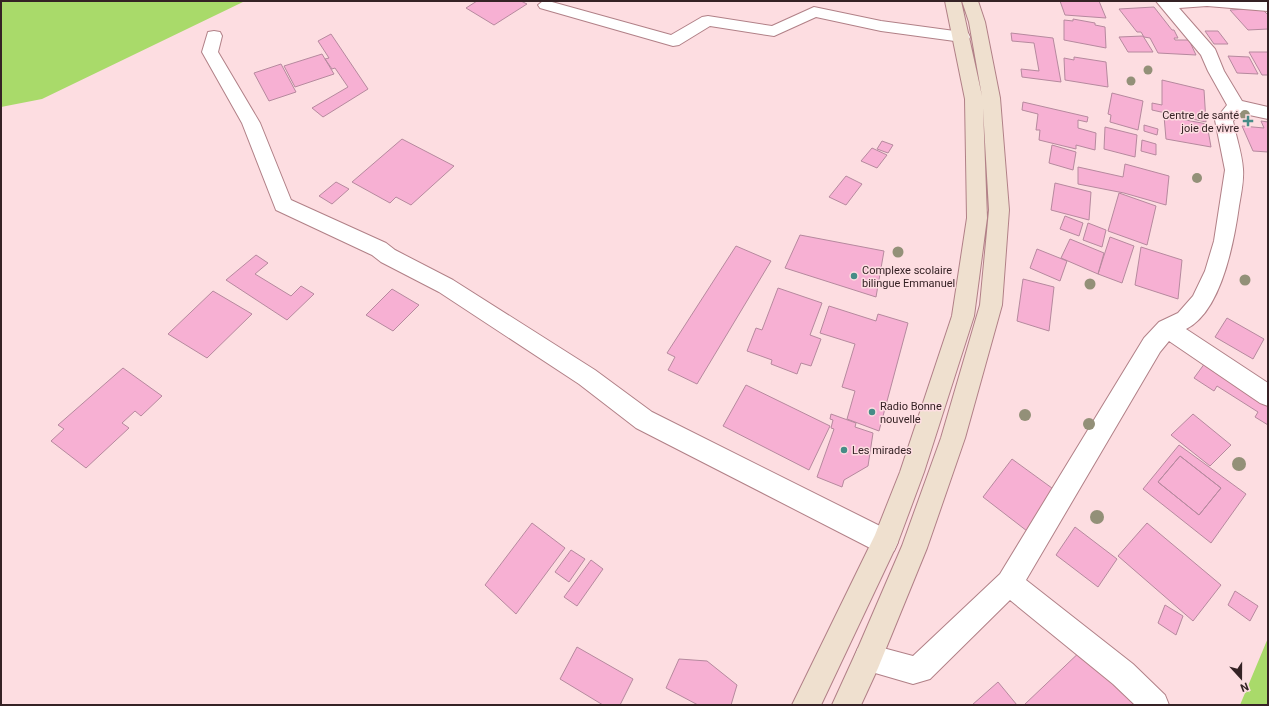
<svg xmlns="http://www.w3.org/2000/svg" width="1269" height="706" viewBox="0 0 1269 706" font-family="Roboto,sans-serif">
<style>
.green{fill:#a9da6a}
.building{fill:#f7b0d3;stroke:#b6899e;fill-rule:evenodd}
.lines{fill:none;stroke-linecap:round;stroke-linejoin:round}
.minor-casing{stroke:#b18087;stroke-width:2}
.secondary-casing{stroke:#b18087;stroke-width:2}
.minor{fill:#fff;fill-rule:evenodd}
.secondary{fill:#efe0cf;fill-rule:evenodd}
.tree{fill:#939078}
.poi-dot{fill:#468c87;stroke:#fddde1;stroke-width:1.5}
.labels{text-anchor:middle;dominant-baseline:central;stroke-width:3;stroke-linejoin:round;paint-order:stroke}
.poi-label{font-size:11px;fill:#352225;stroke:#fddde1;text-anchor:start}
</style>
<rect width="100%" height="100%" fill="#fddde1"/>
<!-- green -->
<path class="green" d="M 1,1 L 245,1 L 42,99 L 1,107 Z
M 1268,638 L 1268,705 L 1240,705 Z"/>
<!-- building -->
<path class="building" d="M 477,1 L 521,1 L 527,4 L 494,25 L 466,8 Z
M 1060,1 L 1099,1 L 1106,18 L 1065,15 Z
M 1154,7 L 1172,30 L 1174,30 L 1178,38 L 1174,38 L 1175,40 L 1189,40 L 1196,55 L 1158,53 L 1150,38 L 1144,37 L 1141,32 L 1137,32 L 1119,9 Z
M 1261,8 L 1268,15 L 1268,29 L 1248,30 L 1230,10 Z
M 1073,19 L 1095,23 L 1095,25 L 1105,27 L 1106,48 L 1064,40 L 1064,20 L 1073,21 Z
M 1205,31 L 1218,31 L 1228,44 L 1214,44 Z
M 1011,33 L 1053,38 L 1061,82 L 1022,77 L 1021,69 L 1039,71 L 1034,43 L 1012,41 Z
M 331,34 L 368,89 L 323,117 L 312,108 L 348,87 L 335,68 L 332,69 L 325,59 L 329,58 L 318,41 Z
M 1143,36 L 1153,52 L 1128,52 L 1119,37 Z
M 1249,52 L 1268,52 L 1268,75 L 1262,75 Z
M 322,54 L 334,74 L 295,87 L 284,66 Z
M 1228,56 L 1249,57 L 1258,74 L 1237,73 Z
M 1074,57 L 1106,62 L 1108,87 L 1065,80 L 1064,58 L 1074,60 Z
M 281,64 L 296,92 L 269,101 L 254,73 Z
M 1162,80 L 1204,90 L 1206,122 L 1152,110 L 1152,103 L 1162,105 Z
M 1112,93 L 1143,101 L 1138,130 L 1110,122 L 1111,115 L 1108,114 Z
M 1023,102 L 1088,117 L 1087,122 L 1078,120 L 1078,128 L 1096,133 L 1095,150 L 1076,145 L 1076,149 L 1039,140 L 1040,130 L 1036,130 L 1038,114 L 1022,110 Z
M 1164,116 L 1207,124 L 1211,147 L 1166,139 Z
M 1261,121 L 1268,122 L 1268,152 L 1253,151 L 1242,126 L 1264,128 Z
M 1144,125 L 1158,129 L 1157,135 L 1144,131 Z
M 1105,127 L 1137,135 L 1135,157 L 1104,149 Z
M 402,139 L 454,166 L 411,205 L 396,197 L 390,203 L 352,182 Z
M 1142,140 L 1156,144 L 1156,155 L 1141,151 Z
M 882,141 L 893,145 L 888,153 L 877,149 Z
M 1052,145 L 1076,152 L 1073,170 L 1049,163 Z
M 872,148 L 887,155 L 877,168 L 861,161 Z
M 1125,164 L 1169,176 L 1166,205 L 1124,193 L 1078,184 L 1078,167 L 1123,177 Z
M 846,176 L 862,184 L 846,205 L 829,197 Z
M 336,182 L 349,189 L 332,204 L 319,196 Z
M 1055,183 L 1091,192 L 1089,220 L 1051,210 Z
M 1119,193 L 1156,206 L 1147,245 L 1108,231 Z
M 1065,216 L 1083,223 L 1079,236 L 1060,229 Z
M 1088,223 L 1106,230 L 1102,247 L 1083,240 Z
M 800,235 L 884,251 L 876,297 L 785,268 Z
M 1110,237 L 1134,246 L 1122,283 L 1098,274 Z
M 1070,239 L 1104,253 L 1098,274 L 1061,258 Z
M 736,246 L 771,261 L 697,384 L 668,370 L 675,357 L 667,353 Z
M 1141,247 L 1182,260 L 1178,299 L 1135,285 Z
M 1037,249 L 1067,261 L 1060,281 L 1030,268 Z
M 256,255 L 268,263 L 255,274 L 291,296 L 301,286 L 314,294 L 287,320 L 226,280 Z
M 1023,279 L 1054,287 L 1049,331 L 1017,321 Z
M 778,288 L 822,303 L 810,335 L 821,339 L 811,366 L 801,363 L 797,374 L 771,364 L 772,360 L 747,351 L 756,328 L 762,330 Z
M 392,289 L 419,305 L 393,331 L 366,315 Z
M 213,291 L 252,314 L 207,358 L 168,334 Z
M 829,306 L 876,321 L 878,314 L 908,323 L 879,431 L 847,419 L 855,391 L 842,387 L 855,344 L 820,333 Z
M 1227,318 L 1264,339 L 1253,359 L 1215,337 Z
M 1205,363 L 1268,402 L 1268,425 L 1255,417 L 1258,412 L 1217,386 L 1214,391 L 1194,378 Z
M 123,368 L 162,396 L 141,416 L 135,411 L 122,423 L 129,428 L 86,468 L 51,441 L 64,429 L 58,425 Z
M 746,385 L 830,426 L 809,470 L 723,426 Z
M 831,414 L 856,423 L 855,427 L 873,433 L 868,466 L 844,480 L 842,487 L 817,477 L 834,429 L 831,428 L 833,420 L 830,419 Z
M 1193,414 L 1231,445 L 1210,466 L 1171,435 Z
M 1179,445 L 1246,494 L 1211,543 L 1143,489 ZM 1180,456 L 1221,488 L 1199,515 L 1158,482 Z
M 1180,456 L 1221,488 L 1199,515 L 1158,482 Z
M 1012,459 L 1056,491 L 1027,531 L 983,497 Z
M 532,523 L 565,548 L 516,614 L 485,585 Z
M 1147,523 L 1221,585 L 1193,621 L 1118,556 Z
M 1075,527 L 1117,559 L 1098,587 L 1056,555 Z
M 571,550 L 585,559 L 569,582 L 555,572 Z
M 591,560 L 603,569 L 577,606 L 564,597 Z
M 1235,591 L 1258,606 L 1250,621 L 1228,605 Z
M 1165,605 L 1183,616 L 1176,635 L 1158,623 Z
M 577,647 L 633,679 L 620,705 L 603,705 L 560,679 Z
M 1085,647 L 1137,705 L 1024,705 Z
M 679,659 L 707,661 L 737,685 L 731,705 L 698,705 L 666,688 Z
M 998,682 L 1017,705 L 972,705 Z"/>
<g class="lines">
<!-- minor casing -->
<g class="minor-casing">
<path id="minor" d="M 543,1 L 552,2 L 671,35 L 702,17 L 708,16 L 772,26 L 814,7 L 881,21 L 962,32 L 968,33 L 970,37 L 968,41 L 962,42 L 881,31 L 816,17 L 774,36 L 710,26 L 679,45 L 673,46 L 540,8 L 538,5 Z
M 1156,1 L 1268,1 L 1268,11 L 1207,6 L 1179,8 L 1215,49 L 1224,71 L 1242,101 L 1268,107 L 1268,119 L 1240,113 L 1233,121 C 1236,137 1242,153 1243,169 C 1244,181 1241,194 1239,206 C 1234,242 1221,312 1186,329 L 1268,383 L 1268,406 L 1260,403 L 1169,341 L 1160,352 L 1026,580 L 1133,664 L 1165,695 L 1169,705 L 1135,705 L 1113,684 L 1010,600 L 930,679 L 913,684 L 858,668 L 854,658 L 858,648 L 868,644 L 913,656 L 1000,574 L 1144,338 L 1159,322 L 1178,313 L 1193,296 L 1205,271 L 1214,241 L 1225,170 L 1215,120 L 1227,105 L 1208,71 L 1201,55 Z
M 214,31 L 220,32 L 222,36 L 218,52 L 260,123 L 291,200 L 386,243 L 395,250 L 453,280 L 595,370 L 652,412 L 894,533 L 898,542 L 894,551 L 885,555 L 876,551 L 636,428 L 579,384 L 439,292 L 381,262 L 372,255 L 276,210 L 242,123 L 202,52 L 208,32 Z"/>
</g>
<!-- secondary casing -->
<g class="secondary-casing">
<path id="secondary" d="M 945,1 L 961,1 L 982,96 L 969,22 L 962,1 L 978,1 L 985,22 L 1000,98 L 1009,210 L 1002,305 L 965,438 L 927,548 L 878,668 L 861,705 L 832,705 L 858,648 L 902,546 L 941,438 L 980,305 L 989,210 L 983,108 L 987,218 L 974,316 L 924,472 L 898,542 L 821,705 L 792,705 L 875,535 L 900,472 L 952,316 L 967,218 L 965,99 Z"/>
</g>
<!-- minor -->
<use href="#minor" class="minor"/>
<!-- secondary -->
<use href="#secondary" class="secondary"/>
</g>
<!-- trees -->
<g class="tree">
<circle cx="1148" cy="70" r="4.5"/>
<circle cx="1131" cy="81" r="4.5"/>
<circle cx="1245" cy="115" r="5"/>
<circle cx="1197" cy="178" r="5"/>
<circle cx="898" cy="252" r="5.5"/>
<circle cx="1245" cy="280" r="5.5"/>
<circle cx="1090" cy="284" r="5.5"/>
<circle cx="1025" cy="415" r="6"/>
<circle cx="1089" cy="424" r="6"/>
<circle cx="1239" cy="464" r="7"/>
<circle cx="1097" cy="517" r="7"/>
</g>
<!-- markers -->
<g class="poi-dot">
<path d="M1246 115h4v4h4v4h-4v4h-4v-4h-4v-4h4z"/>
<circle cx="854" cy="276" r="4"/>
<circle cx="872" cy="412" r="4"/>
<circle cx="844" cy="450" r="4"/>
</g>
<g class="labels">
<!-- poi labels -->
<g class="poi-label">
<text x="1239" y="115" text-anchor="end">Centre de santé<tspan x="1239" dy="13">joie de vivre</tspan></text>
<text x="862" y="270">Complexe scolaire<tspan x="862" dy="13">bilingue Emmanuel</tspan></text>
<text x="880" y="406">Radio Bonne<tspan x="880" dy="13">nouvelle</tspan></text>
<text x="852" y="450">Les mirades</text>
</g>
</g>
<!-- border -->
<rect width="1269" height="706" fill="none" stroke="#352225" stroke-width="4"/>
<!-- north arrow -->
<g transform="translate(1241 678) rotate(159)" stroke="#fddde1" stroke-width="3" paint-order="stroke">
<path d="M0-3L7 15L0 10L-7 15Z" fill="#352225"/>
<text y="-6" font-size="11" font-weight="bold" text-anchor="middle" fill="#352225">N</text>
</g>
</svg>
